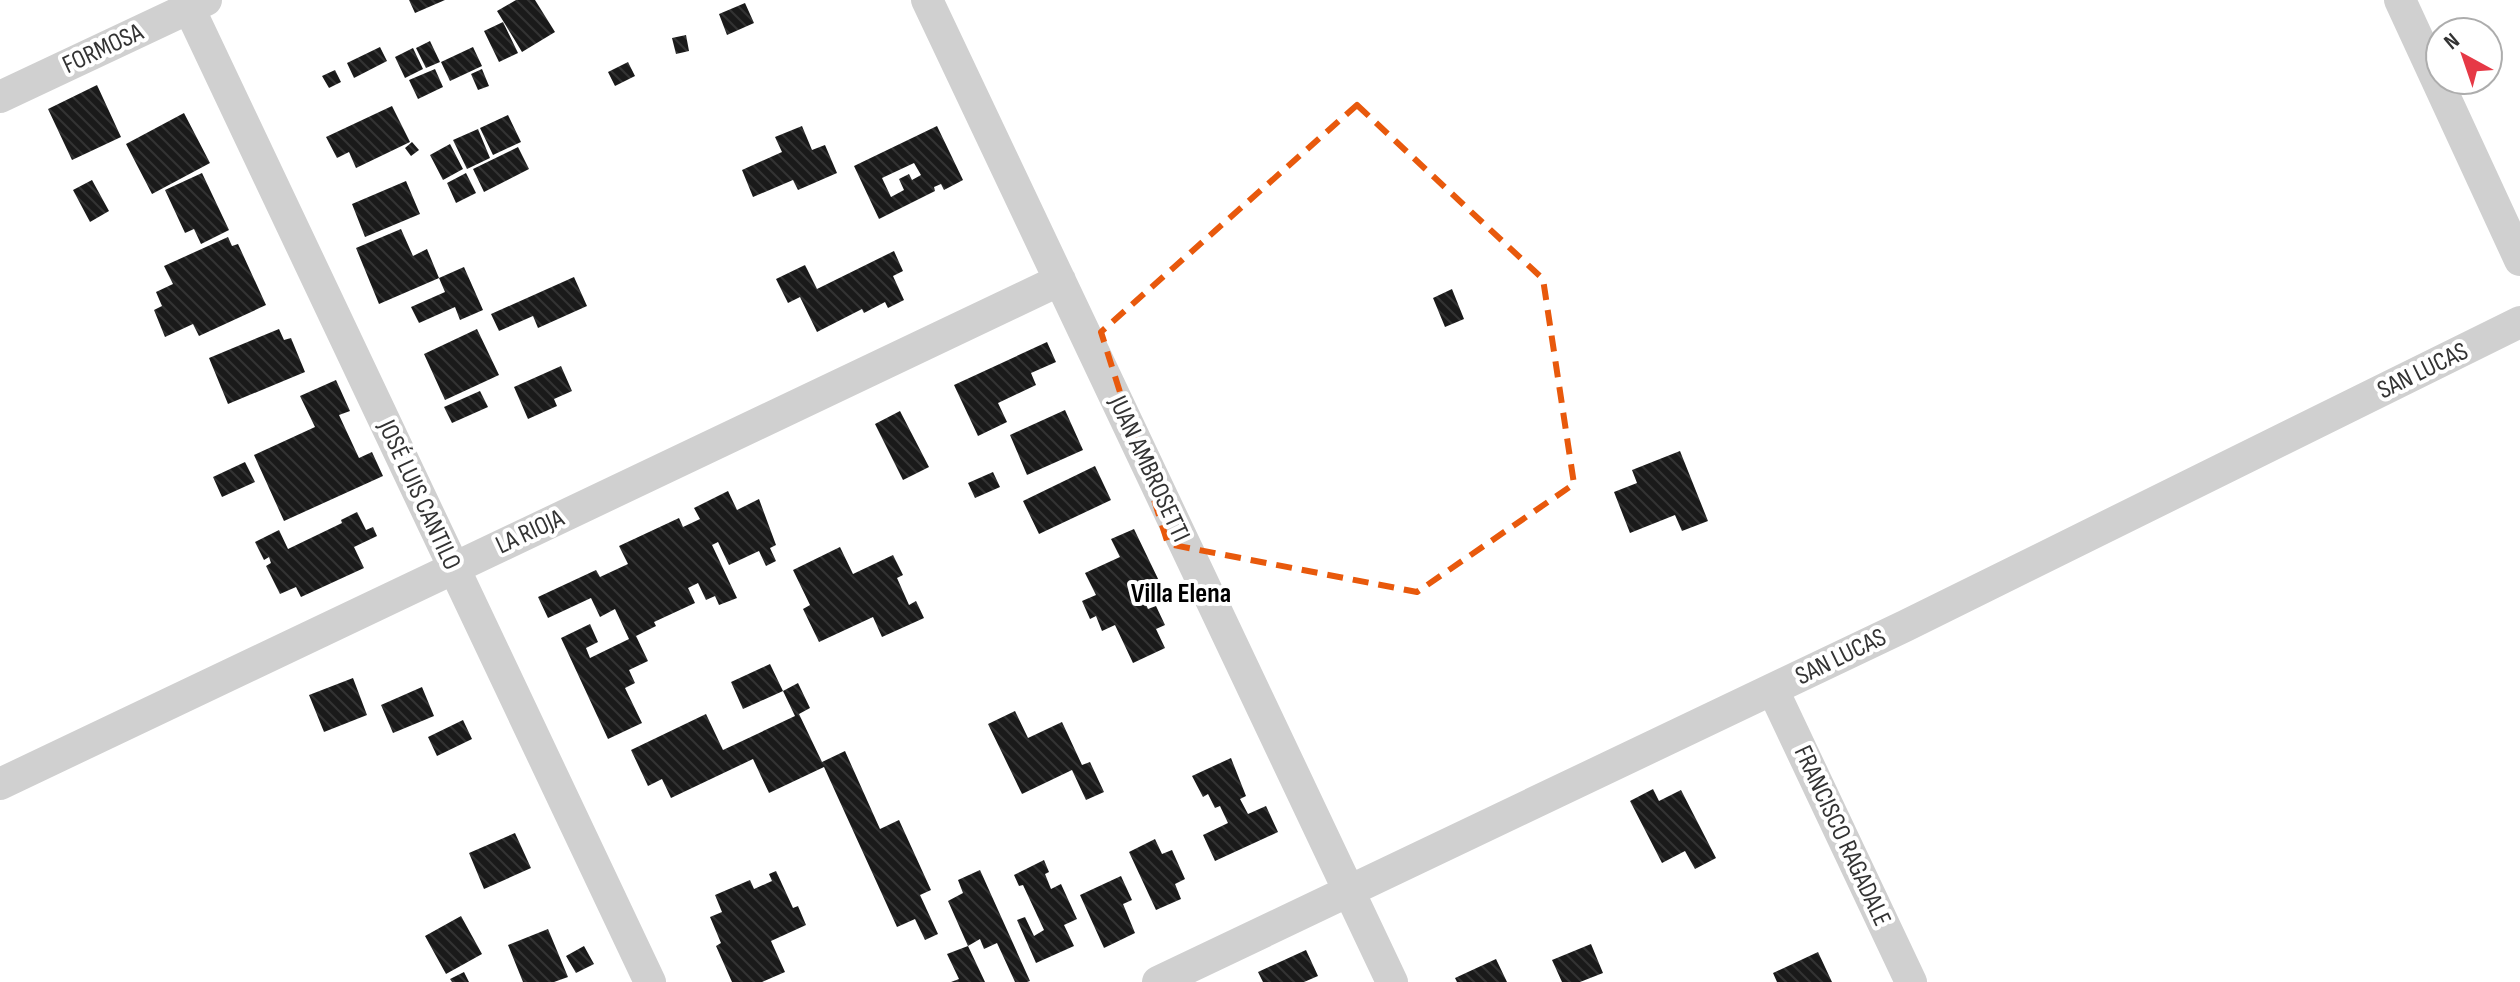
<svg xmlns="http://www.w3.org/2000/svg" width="2520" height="982" viewBox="0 0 2520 982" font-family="'Sofia Sans Condensed',sans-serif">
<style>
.building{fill:url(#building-back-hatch);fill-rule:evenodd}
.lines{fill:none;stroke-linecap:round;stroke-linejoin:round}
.street{stroke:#d0d0d0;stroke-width:32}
.marked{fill:none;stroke:#e8590c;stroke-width:6;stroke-dasharray:16 10;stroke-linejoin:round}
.labels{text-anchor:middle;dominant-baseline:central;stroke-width:8;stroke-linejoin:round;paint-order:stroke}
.street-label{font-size:26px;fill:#333;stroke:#fff}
.neighbourhood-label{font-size:28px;font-weight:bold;fill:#000;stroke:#fff}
</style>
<defs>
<pattern id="building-back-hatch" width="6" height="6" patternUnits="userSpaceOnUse" patternTransform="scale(2)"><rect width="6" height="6" fill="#1a1a1a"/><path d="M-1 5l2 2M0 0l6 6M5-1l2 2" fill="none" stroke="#333"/></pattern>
</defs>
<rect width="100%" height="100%" fill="#fff"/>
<!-- building -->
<path class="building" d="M 409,0 L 445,0 L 415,13 Z
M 516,0 L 535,0 L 555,32 L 522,52 L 497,11 Z
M 745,3 L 754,23 L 727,35 L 719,14 Z
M 503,22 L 518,53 L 499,62 L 484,31 Z
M 686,35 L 689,51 L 676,54 L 672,38 Z
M 430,41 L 440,62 L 426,68 L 416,48 Z
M 380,47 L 387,61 L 354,78 L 347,63 Z
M 473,47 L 482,66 L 450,81 L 441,62 Z
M 413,48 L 423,69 L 405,78 L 395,57 Z
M 628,62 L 635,76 L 615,86 L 608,72 Z
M 435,69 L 443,87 L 418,99 L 409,80 Z
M 482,69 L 489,86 L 478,90 L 471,74 Z
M 335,70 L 341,82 L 329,88 L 322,76 Z
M 97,85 L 121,137 L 72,160 L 48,109 Z
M 392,106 L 410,142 L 356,168 L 349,152 L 337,158 L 326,137 Z
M 184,113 L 210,163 L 152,194 L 126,144 Z
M 508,115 L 521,142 L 493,155 L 480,128 Z
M 802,126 L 812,150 L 825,145 L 837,173 L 798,190 L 793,180 L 753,197 L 742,170 L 782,152 L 775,137 Z
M 937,126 L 963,180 L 944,190 L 941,184 L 934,187 L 935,191 L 879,219 L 854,166 ZM 914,163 L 921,175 L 912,180 L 909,174 L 899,179 L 904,190 L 891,197 L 882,178 Z
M 478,129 L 490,158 L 467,169 L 453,140 Z
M 412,142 L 419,150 L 411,156 L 405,148 Z
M 450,144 L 463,169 L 443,180 L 430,155 Z
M 518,147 L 529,169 L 484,192 L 473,169 Z
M 202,173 L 229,230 L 201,244 L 194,229 L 185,233 L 165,190 Z
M 466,173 L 476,193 L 456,203 L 447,183 Z
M 92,180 L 109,211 L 90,222 L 73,190 Z
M 406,181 L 420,214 L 365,237 L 352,204 Z
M 401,229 L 413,256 L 427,249 L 439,278 L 379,304 L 356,248 Z
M 228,237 L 232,246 L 238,244 L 266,305 L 199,336 L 193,324 L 165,337 L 154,310 L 162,306 L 156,292 L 173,284 L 164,266 Z
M 894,251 L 903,271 L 893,276 L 904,300 L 888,308 L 885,302 L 864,313 L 862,309 L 817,332 L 800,297 L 788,303 L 776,279 L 805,265 L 817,289 Z
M 464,267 L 483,310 L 460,320 L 455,307 L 419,323 L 411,307 L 445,292 L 439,278 Z
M 574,277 L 587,306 L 538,328 L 533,316 L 499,331 L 491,314 Z
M 1452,289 L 1464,319 L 1445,327 L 1433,298 Z
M 279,329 L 284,340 L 291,338 L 305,372 L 228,404 L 209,358 Z
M 477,329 L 499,375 L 445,400 L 424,354 Z
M 1047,342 L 1056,362 L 1031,373 L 1036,385 L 998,403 L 1007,422 L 978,436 L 954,385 Z
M 561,366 L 572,391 L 554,399 L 557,406 L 528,419 L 514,387 Z
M 336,380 L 350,411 L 339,415 L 359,458 L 372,452 L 383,476 L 284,521 L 254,455 L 315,427 L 300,396 Z
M 480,391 L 488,407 L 452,423 L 444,407 Z
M 1065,410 L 1083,450 L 1027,475 L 1010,435 Z
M 900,411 L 929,467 L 903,480 L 875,424 Z
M 1680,451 L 1708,521 L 1682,531 L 1675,515 L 1630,533 L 1614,492 L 1637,483 L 1632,470 Z
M 245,462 L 255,482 L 222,497 L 213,477 Z
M 1095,466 L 1111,500 L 1039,534 L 1023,501 Z
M 993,472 L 1000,487 L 975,498 L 968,483 Z
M 728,491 L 737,510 L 759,499 L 776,545 L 770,548 L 776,561 L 766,566 L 759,551 L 729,565 L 718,542 L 712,545 L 737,598 L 719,605 L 715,596 L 706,600 L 698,583 L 688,588 L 695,603 L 654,622 L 656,626 L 636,636 L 648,661 L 629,670 L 635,683 L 625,688 L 642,723 L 608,739 L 561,638 L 590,624 L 598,642 L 586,648 L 590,658 L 629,639 L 615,609 L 600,617 L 591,598 L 548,618 L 538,597 L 596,570 L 600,577 L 628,564 L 619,546 L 679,518 L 683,527 L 700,519 L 694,508 Z
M 357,512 L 366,530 L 373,527 L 377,536 L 354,547 L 364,568 L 301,597 L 296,587 L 280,594 L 266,566 L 271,563 L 269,557 L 264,560 L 255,542 L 279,530 L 288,549 L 342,523 L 341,520 Z
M 1134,529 L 1161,585 L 1141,594 L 1148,609 L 1156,606 L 1165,625 L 1156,629 L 1165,648 L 1133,663 L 1115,625 L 1102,631 L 1096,616 L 1090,619 L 1082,601 L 1096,595 L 1085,573 L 1120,557 L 1111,539 Z
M 840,547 L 853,574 L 893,555 L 903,575 L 897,578 L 909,605 L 916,601 L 924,618 L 882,637 L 873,617 L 819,642 L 803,609 L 810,605 L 793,570 Z
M 770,664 L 783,691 L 743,709 L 731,682 Z
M 353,678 L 367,715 L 324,732 L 309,695 Z
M 798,683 L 810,708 L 799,714 L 822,762 L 845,751 L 880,829 L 899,820 L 931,890 L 920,895 L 938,934 L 925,940 L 915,919 L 897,927 L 824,767 L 769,793 L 753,759 L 671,798 L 662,779 L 648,786 L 631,750 L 706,714 L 723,750 L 795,716 L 783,691 Z
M 422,687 L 434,716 L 393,733 L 381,705 Z
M 1015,711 L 1028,738 L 1062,722 L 1082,765 L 1090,762 L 1104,792 L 1086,800 L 1072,770 L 1022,794 L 988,724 Z
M 463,720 L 472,739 L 437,756 L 428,737 Z
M 1231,758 L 1246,796 L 1240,799 L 1248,814 L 1266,806 L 1278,832 L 1215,861 L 1203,835 L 1228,823 L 1220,806 L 1215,808 L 1208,794 L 1203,797 L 1192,776 Z
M 1653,789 L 1659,801 L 1681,790 L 1716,858 L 1695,869 L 1685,851 L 1662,863 L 1630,801 Z
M 515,833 L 531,868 L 484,889 L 469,853 Z
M 1155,839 L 1162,854 L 1172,850 L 1185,879 L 1175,884 L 1181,899 L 1156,910 L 1129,852 Z
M 1044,860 L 1049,872 L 1045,874 L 1051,889 L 1061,884 L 1077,919 L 1064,925 L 1074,946 L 1036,963 L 1017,920 L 1025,917 L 1034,936 L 1044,930 L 1023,885 L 1019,886 L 1014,875 Z
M 980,870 L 1030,981 L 1027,982 L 1015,982 L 997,943 L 984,949 L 980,939 L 968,946 L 948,901 L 963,893 L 958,880 Z
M 776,871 L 793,908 L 798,906 L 806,925 L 771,941 L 785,972 L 762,982 L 732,982 L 716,946 L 721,943 L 710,917 L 722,912 L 715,895 L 750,880 L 754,889 L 772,881 L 769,874 Z
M 1121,876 L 1132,900 L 1123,904 L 1135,933 L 1104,948 L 1080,895 Z
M 461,916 L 482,954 L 446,974 L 425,936 Z
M 548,929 L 568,977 L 554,982 L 523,982 L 508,945 Z
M 1591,944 L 1603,973 L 1580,982 L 1562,982 L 1552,960 Z
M 584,946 L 594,964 L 576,973 L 566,956 Z
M 968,946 L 985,982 L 951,982 L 959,979 L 947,954 Z
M 1306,950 L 1318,976 L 1304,982 L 1263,982 L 1258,972 Z
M 1818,952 L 1832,982 L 1777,982 L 1773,973 Z
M 1496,959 L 1507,982 L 1457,982 L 1455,978 Z
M 464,972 L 469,982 L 452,982 L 450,979 Z"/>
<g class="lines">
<!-- street -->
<path class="street" d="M 927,0 L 1392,982
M 2400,0 L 2520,260
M 189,8 L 650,982
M 0,97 L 206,0
M 1773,690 L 1911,982
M 0,784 L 1060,280
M 1158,982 L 1905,626 L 2520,322"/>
</g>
<!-- marked area -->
<path class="marked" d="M 1357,105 L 1543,279 L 1574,484 L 1417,592 L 1168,544 L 1101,332 Z"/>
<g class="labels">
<!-- street labels -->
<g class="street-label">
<text transform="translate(103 49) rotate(-25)">FORMOSA</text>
<text transform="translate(2423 371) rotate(-26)">SAN LUCAS</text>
<text transform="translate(1149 469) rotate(65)">JUAN AMBROSETTI</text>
<text transform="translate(419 495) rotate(65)">JOSÉ LUIS CANTILO</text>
<text transform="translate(530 532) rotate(-25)">LA RIOJA</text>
<text transform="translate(1841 657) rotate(-26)">SAN LUCAS</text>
<text transform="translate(1842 836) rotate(65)">FRANCISCO RAGADALE</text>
</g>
<!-- neighbourhood labels -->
<g class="neighbourhood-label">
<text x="1181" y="593">Villa Elena</text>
</g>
</g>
<!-- north arrow -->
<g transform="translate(2464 56) rotate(320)"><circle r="38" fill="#ffffff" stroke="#adadad" stroke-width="2"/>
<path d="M0-6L14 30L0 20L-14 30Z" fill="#e63946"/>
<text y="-12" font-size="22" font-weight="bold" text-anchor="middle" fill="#333333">N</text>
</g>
</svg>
